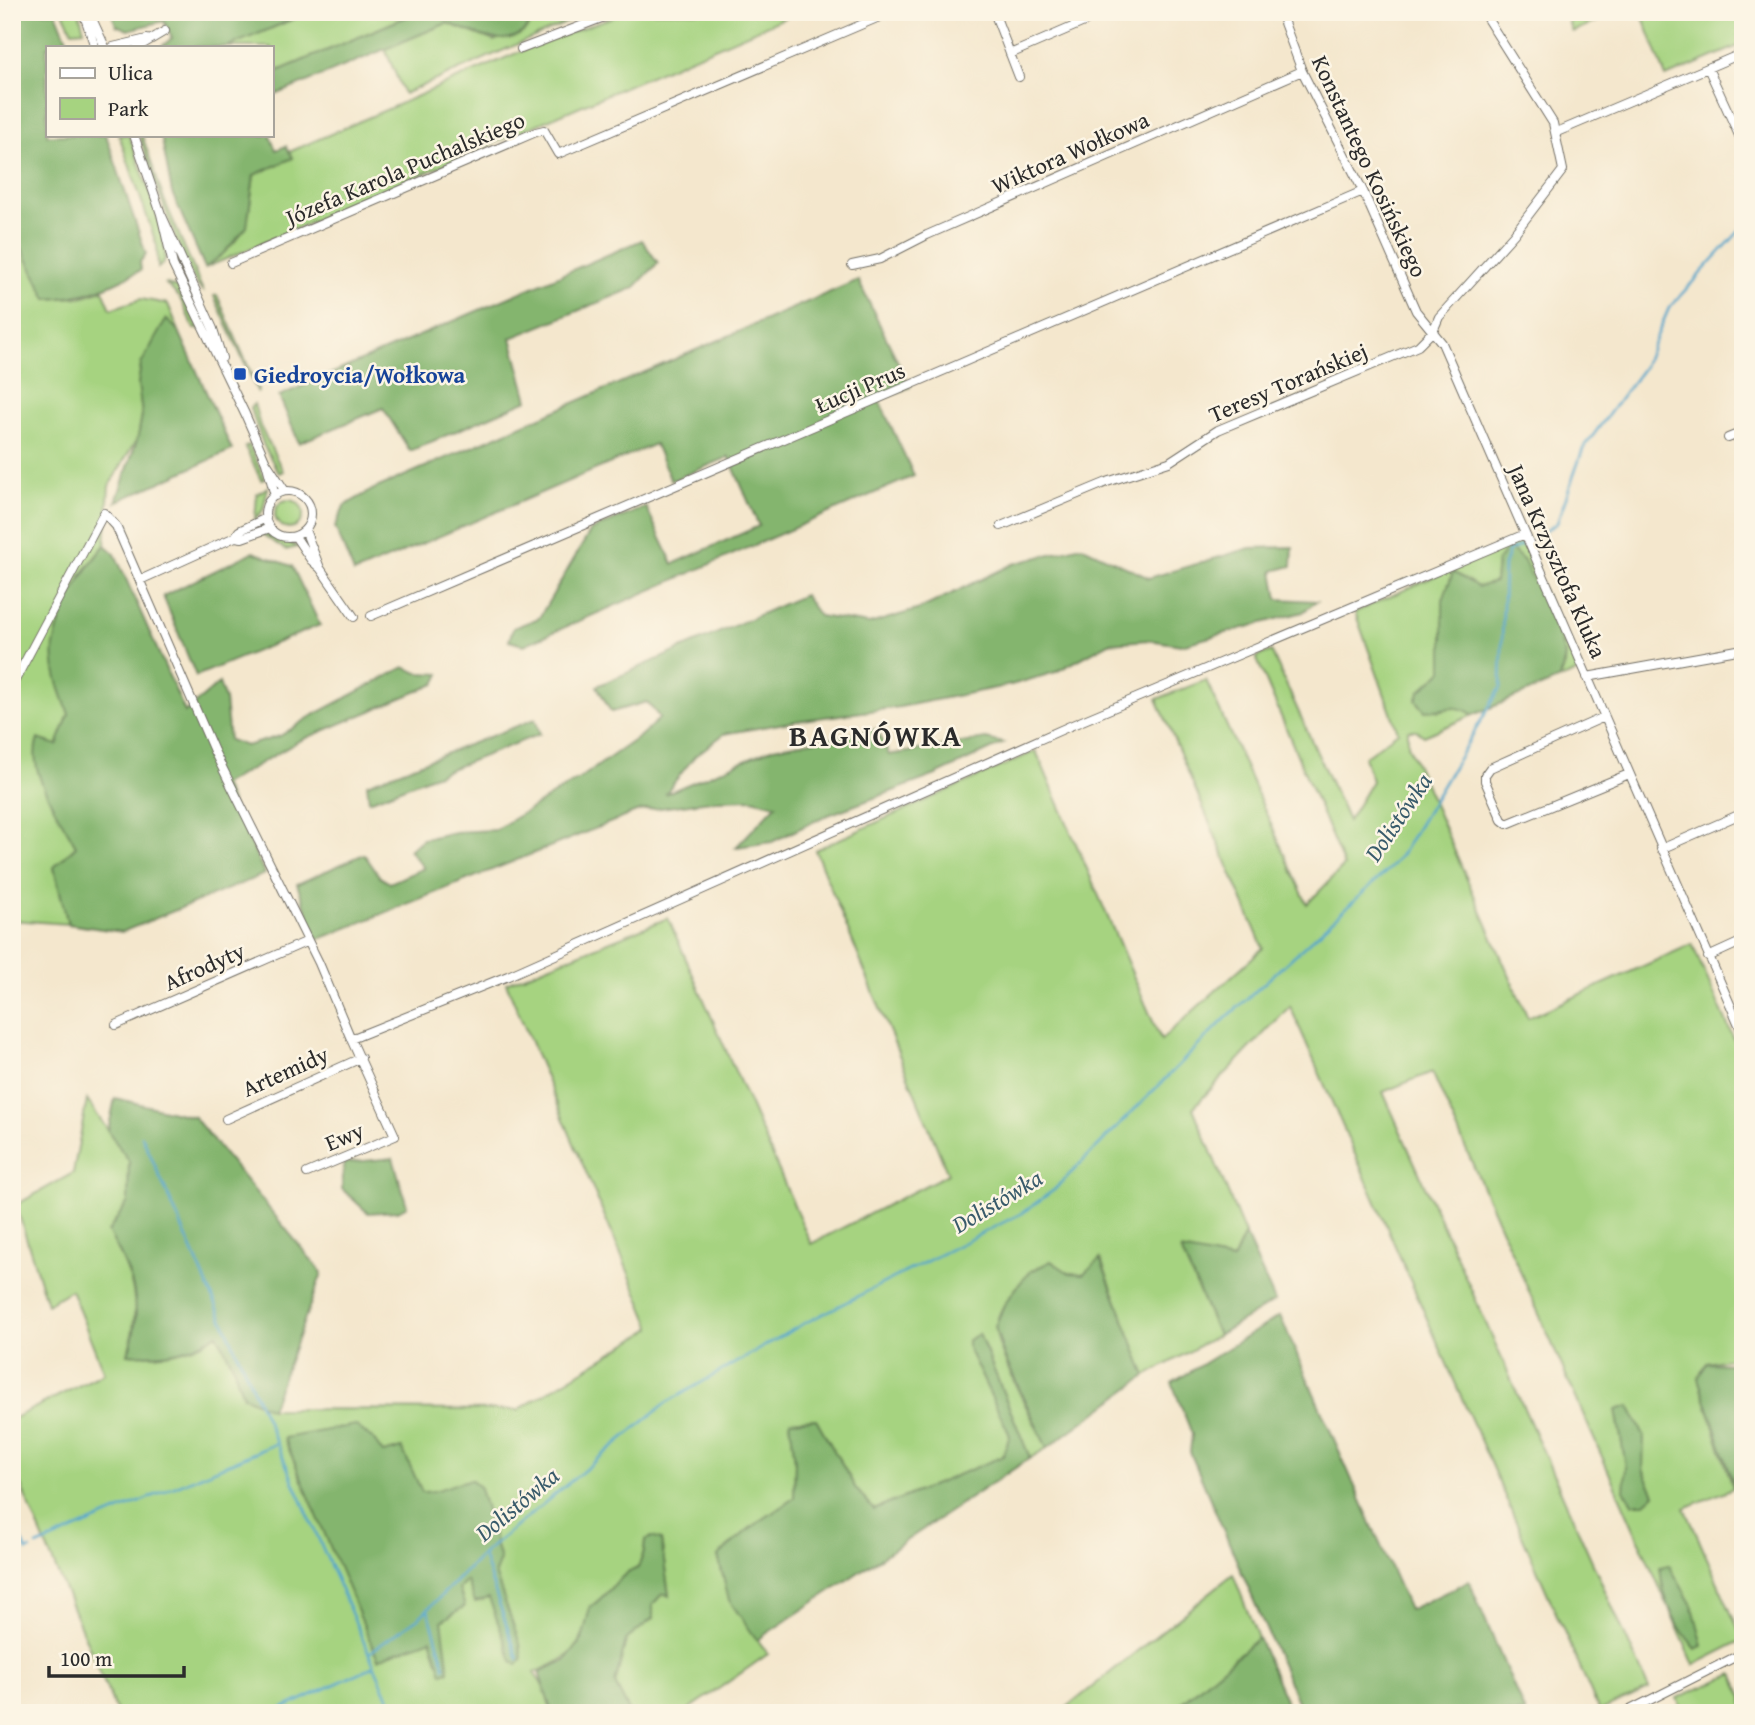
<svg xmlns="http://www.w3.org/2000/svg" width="1755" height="1725" viewBox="0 0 1755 1725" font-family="'Gentium Book Plus',serif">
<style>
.green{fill:#a6d380;stroke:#687f56;stroke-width:2}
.forest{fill:#84b56e;stroke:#58704c;stroke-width:2}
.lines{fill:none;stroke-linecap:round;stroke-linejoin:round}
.stream{stroke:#4fa4cb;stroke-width:2.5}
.minor-casing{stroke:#716d64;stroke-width:10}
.minor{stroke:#fff;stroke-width:8}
.transit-dot{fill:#1a4fb4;stroke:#fcf5e5;stroke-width:2.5}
.labels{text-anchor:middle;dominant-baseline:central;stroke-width:5;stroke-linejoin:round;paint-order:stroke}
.street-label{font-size:23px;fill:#2b2b2b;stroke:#fcf5e5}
.transit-label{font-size:23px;font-weight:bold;fill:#164399;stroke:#fcf5e5;text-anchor:start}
.water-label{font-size:24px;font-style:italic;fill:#395b6b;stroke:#fcf5e5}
.district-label{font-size:30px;font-weight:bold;letter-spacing:2px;fill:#2b2b2b;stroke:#fcf5e5}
</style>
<rect width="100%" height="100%" fill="#fcf5e5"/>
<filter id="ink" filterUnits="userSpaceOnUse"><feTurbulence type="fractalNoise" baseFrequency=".0143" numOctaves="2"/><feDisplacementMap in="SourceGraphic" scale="14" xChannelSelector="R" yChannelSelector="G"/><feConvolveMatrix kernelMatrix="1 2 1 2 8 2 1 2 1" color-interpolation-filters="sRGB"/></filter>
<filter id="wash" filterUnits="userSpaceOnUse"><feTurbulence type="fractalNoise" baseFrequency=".00686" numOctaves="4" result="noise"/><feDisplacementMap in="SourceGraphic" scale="28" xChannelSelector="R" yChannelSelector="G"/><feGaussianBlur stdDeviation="1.57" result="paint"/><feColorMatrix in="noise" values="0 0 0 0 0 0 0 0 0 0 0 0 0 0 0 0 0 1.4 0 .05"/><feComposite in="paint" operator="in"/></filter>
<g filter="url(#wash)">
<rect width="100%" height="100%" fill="#f4e7cd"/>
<!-- green -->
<path class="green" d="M 63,12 L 79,12 L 84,30 L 72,31 Z
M 310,12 L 418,12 L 271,74 L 271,47 L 227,47 Z
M 538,12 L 591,12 L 404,94 L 385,49 L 447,23 L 494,41 L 532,24 Z
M 626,12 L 798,12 L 205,268 C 249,233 247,229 254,175 L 292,158 L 289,152 L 535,45 Z
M 1589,12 L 1618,12 L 1572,32 L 1568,21 Z
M 1641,12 L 1743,12 L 1743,44 L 1666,77 Z
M 119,135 L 129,135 C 140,167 163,222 165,254 C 166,260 163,264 158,268 L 157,246 Z
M 139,135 L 142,135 L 163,197 L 203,291 C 188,284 147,158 139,135 Z
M 12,229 L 47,299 L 81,297 L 103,290 L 111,309 L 141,299 L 168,304 L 179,331 L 166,319 L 138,383 L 142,415 L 138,437 L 109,486 L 105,545 L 81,575 L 59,686 L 69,714 L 43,783 L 76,846 L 54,868 L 68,924 L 12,920 Z
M 165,283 L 180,289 L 199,329 L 194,329 L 180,298 Z
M 217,295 L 258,389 L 258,393 L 214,296 Z
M 254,404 L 260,426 L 283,471 L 279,473 L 264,446 L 250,408 Z
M 249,445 L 265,479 L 261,480 L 245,447 Z
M 268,487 L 263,510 L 255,520 L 257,494 Z
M275 514a14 14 0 1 1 28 0a14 14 0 1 1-28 0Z
M 262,534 L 271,534 L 298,547 L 286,550 Z
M 1520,538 L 1578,672 L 1560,679 L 1565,665 L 1562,645 L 1524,561 L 1497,562 L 1495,582 L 1478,587 L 1453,572 L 1443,600 L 1443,670 L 1420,691 L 1438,711 C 1452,707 1460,705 1473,715 L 1424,736 L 1416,730 L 1408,730 L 1408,745 L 1528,1018 L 1692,944 L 1743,1060 L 1743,1371 L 1733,1364 L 1734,1358 L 1707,1363 L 1698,1378 L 1733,1488 L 1685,1508 L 1743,1640 L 1694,1665 L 1432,1072 L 1383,1092 L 1649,1689 L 1599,1711 L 1290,1006 L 1193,1108 L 1245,1234 L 1233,1260 L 1181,1251 L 1218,1335 L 1146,1376 L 1101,1260 L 1083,1274 L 1031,1271 C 1018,1286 999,1305 996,1326 C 993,1347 1036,1425 1047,1448 L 1030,1458 L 979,1334 L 968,1348 L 1010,1435 L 1004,1456 L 874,1510 L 856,1489 L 816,1419 L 790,1421 L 795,1461 L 794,1498 L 749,1529 L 718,1556 L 729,1600 L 768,1654 L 684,1713 L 630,1713 L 615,1684 L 626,1640 L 653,1618 L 653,1604 L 663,1592 L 669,1595 L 661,1540 L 645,1540 L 644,1552 L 638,1568 C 617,1575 609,1595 590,1607 C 582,1652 573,1656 534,1673 L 544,1687 L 552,1713 L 117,1713 L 12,1465 L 12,1419 L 104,1373 L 71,1290 L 47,1304 L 16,1205 L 73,1173 L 87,1100 L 129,1161 L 128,1202 L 108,1232 C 135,1278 141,1303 128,1354 C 159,1357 192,1353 217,1334 L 232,1363 L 243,1396 L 271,1409 L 518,1410 L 652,1328 L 506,983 L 668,918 L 811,1244 L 948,1174 L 815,850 L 1036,751 L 1161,1040 L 1263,948 L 1157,699 L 1206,680 L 1307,904 L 1344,866 L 1256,657 L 1271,651 L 1348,821 L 1372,781 L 1364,757 L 1398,732 L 1355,612 Z
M 1233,1574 L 1258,1638 L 1169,1713 L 1060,1713 Z
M 1733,1674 L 1743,1696 L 1743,1713 L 1683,1713 L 1677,1698 Z"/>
<!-- forest -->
<path class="forest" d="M 12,12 L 56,12 L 70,47 L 47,47 L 47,135 L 106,135 L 146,254 L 140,262 L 141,270 C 106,288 87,297 47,299 L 12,229 Z
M 111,12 L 310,12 L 227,47 L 161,47 L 172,38 L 164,21 L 128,30 L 116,25 Z
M 418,12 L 538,12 C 517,57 481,35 447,23 L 271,97 L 271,74 Z
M 161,135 L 270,135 L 276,150 L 286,146 L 293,158 L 254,175 L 247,227 L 224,253 L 205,268 L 172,193 Z
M 642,240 L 658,263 L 634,288 L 511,338 L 528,400 L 410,451 L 383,408 L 299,443 L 279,396 Z
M 858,280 L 910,387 L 879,400 L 914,476 L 524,645 L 509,641 L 513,628 L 539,618 L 591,530 L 646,507 L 673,564 L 759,526 L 729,457 L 671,481 L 655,444 L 354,573 L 335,527 L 344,506 L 374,489 Z
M 166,319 L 179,331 L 232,450 L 116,502 L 138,437 L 142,415 L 138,383 L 141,364 Z
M 105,545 L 115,554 L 185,712 L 219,683 L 225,700 L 229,740 L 246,746 L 280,736 L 310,717 L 404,667 L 418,673 L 440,674 L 435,684 L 299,741 L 223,785 L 265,874 L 122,932 L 68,924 L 54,867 L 76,846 C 61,817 25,771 38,739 L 57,745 L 69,714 C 61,693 49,663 55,640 C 63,605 82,573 105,545 Z
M 1081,546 L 1149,578 L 1250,548 L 1293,547 L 1292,566 L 1273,571 L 1278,599 L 1317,601 L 1303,612 L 1181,645 L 1149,640 L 1109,643 L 1056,672 L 1011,685 L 900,707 L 802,720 L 724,734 L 695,756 L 665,794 L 773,748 L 877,729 L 889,755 L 986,739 L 1004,743 L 936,775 L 823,817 L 772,842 L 736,847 L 776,805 L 752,799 L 718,800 L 639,811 L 317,940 L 297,884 L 364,854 L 380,877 L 390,883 L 424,868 L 409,850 L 423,839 L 455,832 L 495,830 L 579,779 L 639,737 L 660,718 L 647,702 L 611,712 L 597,686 L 804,595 L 819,616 L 869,624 L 920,609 L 1013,564 Z
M 1508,546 L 1524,561 L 1557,630 L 1565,656 L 1560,679 L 1473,715 C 1457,702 1444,711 1425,711 L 1416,700 L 1420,691 L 1443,670 L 1443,600 L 1453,572 L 1478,587 L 1495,582 L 1497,562 Z
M 253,552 L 292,566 L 320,625 L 196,676 L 163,596 Z
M 535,719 L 540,734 L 369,801 L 367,784 Z
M 115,1098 L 194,1117 L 322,1273 L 271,1409 L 243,1396 L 232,1363 L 217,1334 C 191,1352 159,1357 128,1354 C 145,1306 133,1274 108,1232 L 128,1202 L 129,1161 L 108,1131 Z
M 393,1158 L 407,1206 L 398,1211 L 368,1213 L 342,1189 L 344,1163 Z
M 1245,1234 L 1275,1301 L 1218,1335 L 1181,1250 L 1233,1260 Z
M 1100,1259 L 1146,1376 L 1047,1448 L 1005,1358 L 995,1327 L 1004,1305 L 1020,1283 L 1031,1271 L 1051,1261 L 1069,1273 L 1083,1274 Z
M 1280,1316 L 1409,1610 L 1469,1581 L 1525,1713 L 1302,1713 L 1190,1452 L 1192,1434 L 1172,1383 Z
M 979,1334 L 1030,1458 L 757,1640 L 729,1600 L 718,1556 L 749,1529 L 794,1498 L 795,1461 L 790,1421 L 816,1419 L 856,1489 L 874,1510 L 1003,1456 L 1010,1435 L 968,1348 L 968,1340 Z
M 1707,1363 L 1733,1364 L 1743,1371 L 1743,1511 L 1698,1378 Z
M 1629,1406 L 1644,1436 L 1643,1470 L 1655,1494 L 1645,1503 L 1632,1503 L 1624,1490 L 1626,1467 L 1616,1410 Z
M 355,1425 L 373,1439 L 383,1453 L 402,1448 L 422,1492 C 440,1493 454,1481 472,1480 L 480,1488 L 500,1560 L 495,1573 L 520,1644 L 522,1659 L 517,1665 L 512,1661 L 489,1598 L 475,1602 L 467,1581 L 459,1589 L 465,1606 L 442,1621 L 449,1671 L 442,1673 L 431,1639 L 378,1659 L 284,1438 Z
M 652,1537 L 661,1540 L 669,1596 L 663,1593 L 653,1604 L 653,1618 L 626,1640 L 615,1684 L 630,1713 L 552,1713 L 539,1672 L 565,1661 L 582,1640 L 590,1607 C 609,1595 617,1575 638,1568 L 644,1552 L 645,1540 Z
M 1669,1565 L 1693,1607 L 1703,1646 L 1696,1649 C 1674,1624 1663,1600 1660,1567 Z
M 1258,1638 L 1291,1713 L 1169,1713 Z"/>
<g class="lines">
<!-- stream -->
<path class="stream" d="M 1533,539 L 1557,523 L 1583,449 L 1643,368 L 1669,308 L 1743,227
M 142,1136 L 395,1713
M 12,1519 L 27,1551 L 31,1549
M 37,1546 L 277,1443
M 483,1556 L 518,1659
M 428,1610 L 445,1667
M 369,1653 L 421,1616 L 486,1551 L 666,1403 L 801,1325 L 1022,1213 L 1054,1190 L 1224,1020 L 1390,868 L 1401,855 L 1501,687 L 1504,565 L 1509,551 L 1522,545
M 273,1713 L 374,1666"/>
</g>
</g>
<g filter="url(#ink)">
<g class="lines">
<!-- minor casing -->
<g class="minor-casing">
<path id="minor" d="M 83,12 L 95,47
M 89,12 L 105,47
M 994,12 L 1019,77
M 1280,12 L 1302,71 L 1363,191 L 1416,311 L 1442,343 L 1743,1034
M 113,47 L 147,39
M 138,47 L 165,31
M 521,49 L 617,12
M 1010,54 L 1107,12
M 1708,68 L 1743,144
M 1557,132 L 1743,53
M 134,135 L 161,214 L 173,265 L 245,414 L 266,462 L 275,496
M 162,216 L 213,329 L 222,358
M 231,263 L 536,132 L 544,130 L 558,154 L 891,12
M 852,265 L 880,259 L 927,235 L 1302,71
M 1728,438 L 1743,432
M 266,462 L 285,491
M265 514a23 23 0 1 1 46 0a23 23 0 1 1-46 0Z
M 1001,526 L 1107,482 L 1169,462 L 1218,430 L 1418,346 L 1433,331 L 1439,317 L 1514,234 L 1563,170 L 1553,123 L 1483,12
M 305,530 L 320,568 L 354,617
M 295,536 L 311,560 L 320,568
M 235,537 L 242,538 L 270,528
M 140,580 L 235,537 L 239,531 L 266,518
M 371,616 L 1363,191
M 1587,677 L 1743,649
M 12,686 L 104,513 L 116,526 L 214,751 L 319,963 L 351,1039 L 508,976 L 1070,726 L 1525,534
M 1604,717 L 1490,768 L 1485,775 L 1485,781 L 1502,820 L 1507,824 L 1629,774
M 1661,849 L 1743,813
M 1708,957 L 1743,941
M 116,1025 L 308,941
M 226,1119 L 361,1058
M 307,1173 L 395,1136 L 351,1039
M 1624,1713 L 1743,1653"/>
</g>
<!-- minor -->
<use href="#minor" class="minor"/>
</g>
</g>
<!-- markers -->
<rect class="transit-dot" x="233" y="367" width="14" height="14" rx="3.5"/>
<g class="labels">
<!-- street labels -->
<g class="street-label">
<text transform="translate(1070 152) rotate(-24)">Wiktora Wołkowa</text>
<text transform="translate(1370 166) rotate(65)">Konstantego Kosińskiego</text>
<text transform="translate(405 168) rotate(-23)">Józefa Karola Puchalskiego</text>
<text transform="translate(1288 382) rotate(-23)">Teresy Torańskiej</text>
<text transform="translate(860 387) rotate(-23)">Łucji Prus</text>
<text transform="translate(1558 561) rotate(66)">Jana Krzysztofa Kluka</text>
<text transform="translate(204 966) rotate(-24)">Afrodyty</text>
<text transform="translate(285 1071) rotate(-24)">Artemidy</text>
<text transform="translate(344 1136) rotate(-23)">Ewy</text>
</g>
<!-- transit labels -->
<g class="transit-label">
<text x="254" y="374">Giedroycia/Wołkowa</text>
</g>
<!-- water labels -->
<g class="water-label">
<text transform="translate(1398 817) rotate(-56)">Dolistówka</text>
<text transform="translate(997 1201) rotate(-31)">Dolistówka</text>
<text transform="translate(517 1504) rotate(-40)">Dolistówka</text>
</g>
<!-- district labels -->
<g class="district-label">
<text x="876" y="735">BAGNÓWKA</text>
</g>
</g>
<!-- margin -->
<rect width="1755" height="1725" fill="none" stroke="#fcf5e5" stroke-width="42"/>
<!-- legend -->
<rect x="46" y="46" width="228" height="91" fill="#fcf5e5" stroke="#a8a49b" stroke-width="2"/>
<rect x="60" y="68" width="35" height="10" fill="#ffffff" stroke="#a8a49b" stroke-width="2"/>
<text x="108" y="80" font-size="21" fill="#2b2b2b">Ulica</text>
<rect x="60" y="98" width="35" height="21" fill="#a6d380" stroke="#a8a49b" stroke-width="2"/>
<text x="108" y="116" font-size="21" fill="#2b2b2b">Park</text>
<!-- scale -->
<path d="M49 1666v10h135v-10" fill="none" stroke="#2b2b2b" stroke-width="3.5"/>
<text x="60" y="1666" font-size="21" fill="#2b2b2b" stroke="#fcf5e5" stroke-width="5" paint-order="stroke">100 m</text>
</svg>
